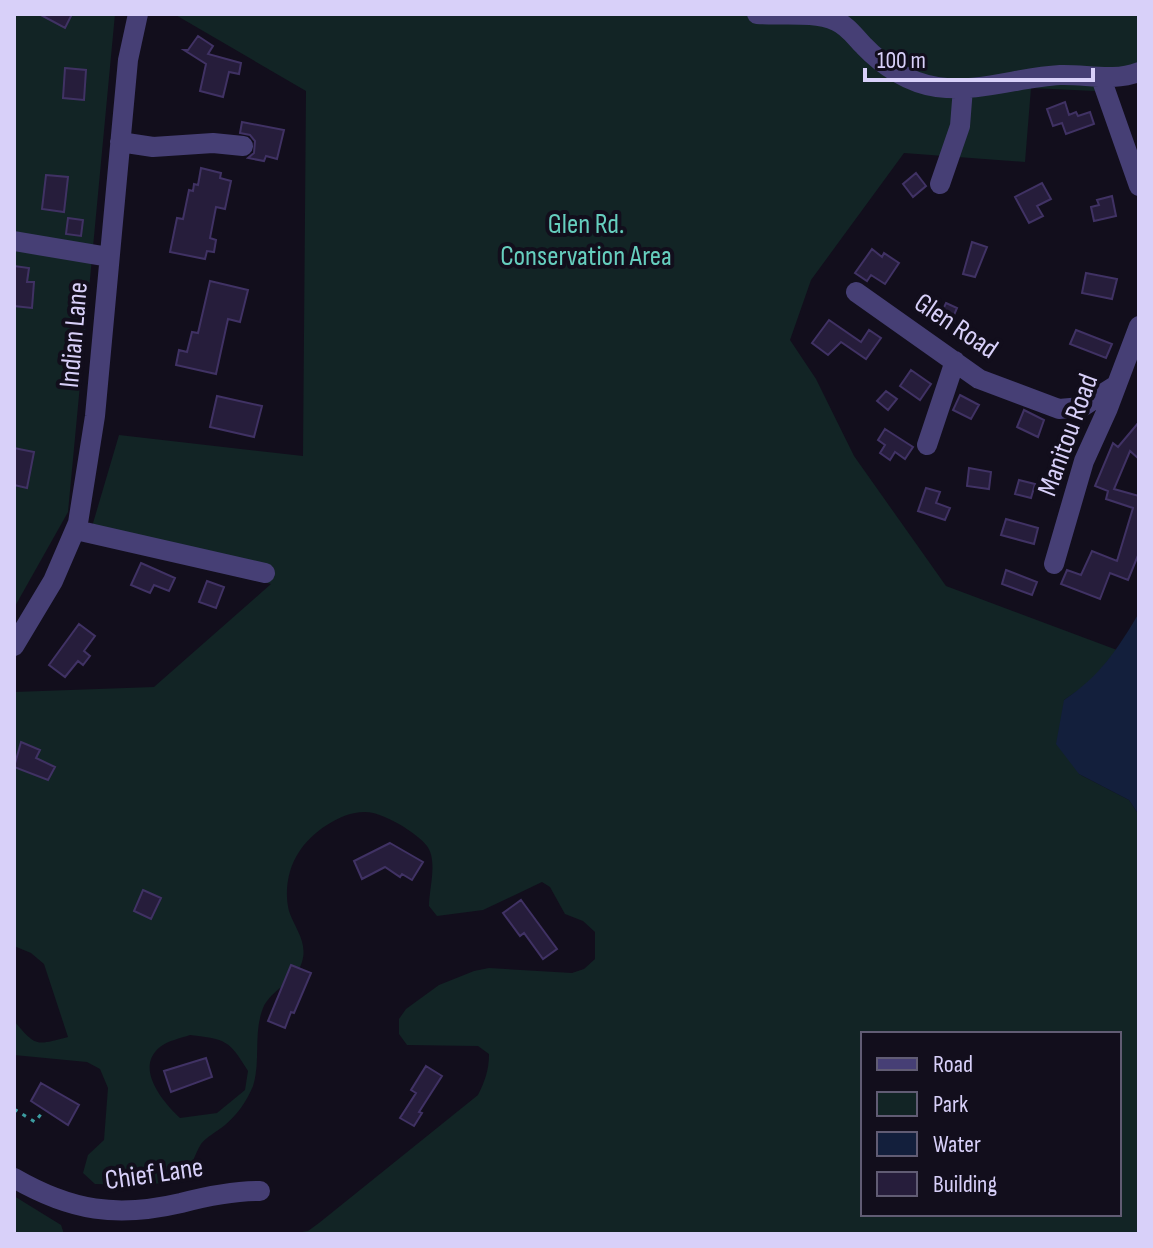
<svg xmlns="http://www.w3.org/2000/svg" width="1153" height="1248" viewBox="0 0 1153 1248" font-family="'Sofia Sans Condensed',sans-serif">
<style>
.green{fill:#122425;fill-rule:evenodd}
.water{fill:#131f3c}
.building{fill:#261d3b;stroke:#403264;stroke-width:2}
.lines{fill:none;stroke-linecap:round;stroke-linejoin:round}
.path{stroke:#3c9ca0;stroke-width:3;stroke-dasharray:4 6;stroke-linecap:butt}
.minor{stroke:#463f75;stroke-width:20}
.labels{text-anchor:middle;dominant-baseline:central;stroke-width:8;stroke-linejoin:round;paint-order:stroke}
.park-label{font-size:28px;fill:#66cebe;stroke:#120e1c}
.street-label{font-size:28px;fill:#d8d0f9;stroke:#120e1c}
</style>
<rect width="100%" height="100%" fill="#120e1c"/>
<!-- green -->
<path class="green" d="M 14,14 L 115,14 L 68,512 L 14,608 Z
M 174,14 L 1139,14 L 1139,79 L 1095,91 L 1031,88 L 1025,162 L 904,153 L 811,280 L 790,340 L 816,379 L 854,456 L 946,586 L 1117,650 L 1089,683 L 1064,700 L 1079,774 L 1129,800 L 1139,815 L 1139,1234 L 290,1234 L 308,1231 L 319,1223 L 478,1095 C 485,1081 489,1070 489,1054 L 478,1046 L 407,1045 L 399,1034 L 399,1019 L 406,1009 L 439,985 L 474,971 L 489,968 L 572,973 L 584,969 L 595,959 L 595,932 L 583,921 L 565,914 L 550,887 L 542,882 L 483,910 L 437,916 L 429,906 C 429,889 438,861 427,846 C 422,839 411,832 404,827 C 392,820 378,812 364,812 C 340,812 311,833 299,852 C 288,868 284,892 289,911 C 295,929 308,942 302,962 C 296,982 271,989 263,1008 C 253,1033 261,1061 253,1086 C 247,1101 237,1115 225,1125 C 218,1131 206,1137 201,1144 C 194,1156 190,1170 183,1182 L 130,1185 L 95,1184 L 83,1173 L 88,1155 L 104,1140 L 108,1088 L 100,1069 L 87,1062 L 14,1055 L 14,1021 C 36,1046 34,1046 68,1037 L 44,964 L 31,953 L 14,946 L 14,692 L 154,687 L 271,584 L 91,530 L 119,435 L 303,456 L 306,91 ZM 863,1034 L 1119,1034 L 1119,1214 L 863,1214 ZM 190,1035 C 226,1039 229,1040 248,1071 L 245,1090 L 217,1113 L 180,1118 C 163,1102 134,1068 160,1047 C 167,1041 181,1038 190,1035 Z
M 14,1196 L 61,1225 L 64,1234 L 14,1234 Z"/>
<!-- water -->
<path class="water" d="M 1139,613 L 1139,815 L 1129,800 L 1079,774 L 1056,744 L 1064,700 C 1100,676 1117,650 1139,613 Z"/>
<!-- building -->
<path class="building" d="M 39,14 L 72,14 L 65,28 Z
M 198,36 L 213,46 L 208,54 L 241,63 L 239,74 L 229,72 L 223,97 L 200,91 L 206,64 L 184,50 L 188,50 Z
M 65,68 L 86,70 L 84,100 L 63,98 Z
M 1065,102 L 1069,115 L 1076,112 L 1078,116 L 1090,112 L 1094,124 L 1066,134 L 1062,123 L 1053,126 L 1047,109 Z
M 242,122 L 284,130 L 277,159 L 266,156 L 264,161 L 248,158 L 254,153 L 255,141 L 250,135 L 240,133 Z
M 201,168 L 221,173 L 220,178 L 231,181 L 225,209 L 216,207 L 210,238 L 216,240 L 214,252 L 207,251 L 205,259 L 170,252 L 177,218 L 183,219 L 189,190 L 193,191 L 194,184 L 198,185 Z
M 916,173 L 926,186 L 913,197 L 903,184 Z
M 46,175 L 68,177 L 64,212 L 42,209 Z
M 1042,183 L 1051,199 L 1037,206 L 1043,216 L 1029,223 L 1015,197 Z
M 1112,196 L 1116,216 L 1094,221 L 1091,207 L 1099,205 L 1097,200 Z
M 68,218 L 83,220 L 81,236 L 66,234 Z
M 972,242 L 987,247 L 975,277 L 963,274 Z
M 872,249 L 882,257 L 884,253 L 899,263 L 885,284 L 871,275 L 867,281 L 855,273 Z
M 14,266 L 29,268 L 27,282 L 34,282 L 32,308 L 14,306 Z
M 1086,273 L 1117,279 L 1112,299 L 1082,293 Z
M 210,281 L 248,290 L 240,322 L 228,319 L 216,374 L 176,365 L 179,350 L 187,352 L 192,332 L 198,333 Z
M 946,303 L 957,308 L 949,327 L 937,322 Z
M 829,320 L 861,342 L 869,330 L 881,338 L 866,359 L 841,342 L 828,355 L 812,343 Z
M 1076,330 L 1112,344 L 1106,358 L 1070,344 Z
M 911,370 L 931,384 L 920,400 L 900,386 Z
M 886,391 L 897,399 L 888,410 L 877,401 Z
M 960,395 L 979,405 L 971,419 L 953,410 Z
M 217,396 L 262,406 L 254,437 L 210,427 Z
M 1024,410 L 1044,420 L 1038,437 L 1017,427 Z
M 1139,422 L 1139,459 L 1130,451 L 1114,489 L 1139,496 L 1139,553 L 1128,580 L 1110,573 L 1100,599 L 1061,584 L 1067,570 L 1081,575 L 1092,551 L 1117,561 L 1133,508 L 1106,499 L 1108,491 L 1095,486 L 1113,443 L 1118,447 Z
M 885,429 L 913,447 L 905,459 L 895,452 L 890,460 L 880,453 L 885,445 L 878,440 Z
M 14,448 L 34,452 L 27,488 L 14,485 Z
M 969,468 L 991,472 L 989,489 L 967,486 Z
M 1019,480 L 1035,484 L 1031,498 L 1015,494 Z
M 926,488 L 940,492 L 936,503 L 950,508 L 945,520 L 918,511 Z
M 1006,519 L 1038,528 L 1034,544 L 1001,535 Z
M 141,563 L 175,578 L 169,591 L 154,585 L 150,593 L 131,585 Z
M 1006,570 L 1037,582 L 1032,595 L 1002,584 Z
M 207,581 L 224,587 L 216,608 L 199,602 Z
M 79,624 L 95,636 L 84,651 L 90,656 L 83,665 L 78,661 L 65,677 L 49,665 Z
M 21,742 L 40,750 L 36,758 L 55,767 L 48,780 L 14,767 Z
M 390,843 L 423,862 L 412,880 L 402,874 L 400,877 L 385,867 L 362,879 L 354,861 Z
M 143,890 L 161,898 L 151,919 L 134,911 Z
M 521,900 L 557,949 L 543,959 L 524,933 L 520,936 L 503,913 Z
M 291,965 L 311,973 L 294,1013 L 291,1012 L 285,1028 L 268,1021 Z
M 206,1058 L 212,1077 L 171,1092 L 164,1071 Z
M 426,1066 L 442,1076 L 419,1112 L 422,1113 L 414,1126 L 400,1118 L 416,1093 L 411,1090 Z
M 41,1083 L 79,1105 L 68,1125 L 31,1101 Z"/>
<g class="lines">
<!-- path -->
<path class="path" d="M 14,1109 L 35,1122 L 41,1114"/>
<!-- minor -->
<path class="minor" d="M 757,14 C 782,16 813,11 836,21 C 848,26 855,37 864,46 C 883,66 909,83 937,87 C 980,93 1019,77 1060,75 C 1086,74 1113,82 1139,72
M 1101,78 L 1139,186
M 120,142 L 153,147 L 213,143 L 243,146
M 940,184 L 960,126 L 963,88
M 14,241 L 109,257
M 856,292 L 979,379 L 1059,409 L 1082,407 L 1115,386
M 927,445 L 955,361
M 76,530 L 265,573
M 1054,564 L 1084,461 L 1108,408 L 1139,326
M 14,646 L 53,581 L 78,523 L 95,416 L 128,60 L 138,14
M 14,1178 C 71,1211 117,1218 181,1203 C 208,1196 232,1191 260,1191"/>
</g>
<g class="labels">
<!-- park labels -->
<g class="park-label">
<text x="586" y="224">Glen Rd.<tspan x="586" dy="32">Conservation Area</tspan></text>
</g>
<!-- street labels -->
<g class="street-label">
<text transform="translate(956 326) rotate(34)">Glen Road</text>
<text transform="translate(74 335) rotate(-85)">Indian Lane</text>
<text transform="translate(1068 435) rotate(-70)">Manitou Road</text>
<text transform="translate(154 1174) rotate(-8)">Chief Lane</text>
</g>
</g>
<!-- border -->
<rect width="1153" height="1248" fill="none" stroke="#d8d0f9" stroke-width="32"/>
<!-- legend -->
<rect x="861" y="1032" width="260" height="184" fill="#120e1c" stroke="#615c74" stroke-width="2"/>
<rect x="877" y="1058" width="40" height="12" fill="#463f75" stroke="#615c74" stroke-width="2"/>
<text x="933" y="1072" font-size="24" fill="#d8d0f9">Road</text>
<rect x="877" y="1092" width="40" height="24" fill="#122425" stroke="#615c74" stroke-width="2"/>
<text x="933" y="1112" font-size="24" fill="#d8d0f9">Park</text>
<rect x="877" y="1132" width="40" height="24" fill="#131f3c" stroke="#615c74" stroke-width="2"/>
<text x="933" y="1152" font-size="24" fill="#d8d0f9">Water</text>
<rect x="877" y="1172" width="40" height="24" fill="#261d3b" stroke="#615c74" stroke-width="2"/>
<text x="933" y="1192" font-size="24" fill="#d8d0f9">Building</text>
<!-- scale -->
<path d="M865 68v12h228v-12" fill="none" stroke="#d8d0f9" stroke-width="4"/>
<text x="877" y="68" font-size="24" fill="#d8d0f9" stroke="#120e1c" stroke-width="6" paint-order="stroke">100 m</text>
</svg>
